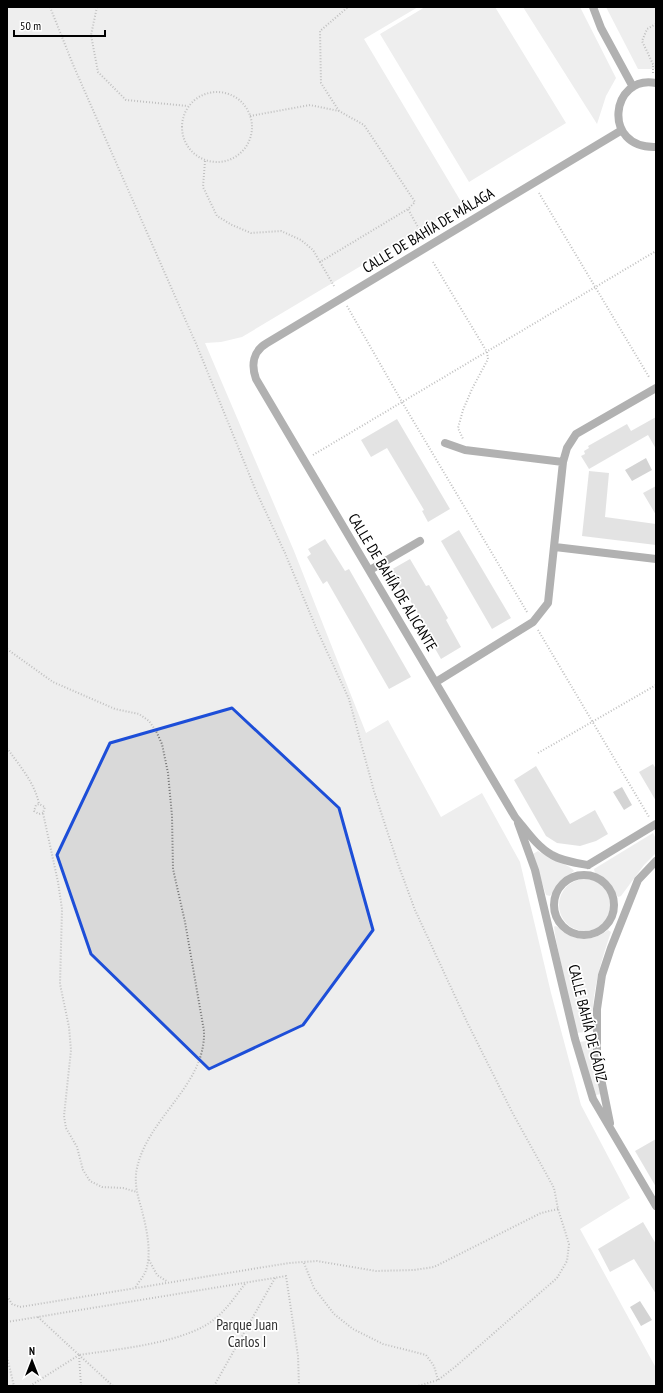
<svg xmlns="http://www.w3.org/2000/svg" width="663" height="1393" viewBox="0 0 663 1393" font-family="'PT Sans Narrow',sans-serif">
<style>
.green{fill:#d9d9d9}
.water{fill:#a0a0a0}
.building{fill:#c2c2c2}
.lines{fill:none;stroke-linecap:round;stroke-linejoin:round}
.path{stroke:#747474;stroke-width:2;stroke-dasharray:1 2;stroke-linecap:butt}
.street{stroke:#525252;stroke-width:8}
.marked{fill:none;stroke:#1d4ed8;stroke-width:3;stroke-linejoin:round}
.labels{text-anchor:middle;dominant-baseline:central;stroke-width:3.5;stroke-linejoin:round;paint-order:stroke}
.street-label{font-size:15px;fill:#000;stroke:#fff}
.park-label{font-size:15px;fill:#303030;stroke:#fff}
</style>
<rect width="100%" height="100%" fill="#fff"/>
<!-- green -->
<path class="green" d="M 7,7 L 418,7 L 364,39 L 463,205 L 242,337 L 221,342 L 205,343 L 294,551 L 366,733 L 388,720 L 441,817 L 482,793 L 520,862 L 551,993 L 581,1105 L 630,1198 L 580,1229 L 656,1368 L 656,1386 L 7,1386 Z
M 425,7 L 495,7 L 566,123 L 469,182 L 380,34 Z
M 523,7 L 580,7 L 616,78 L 606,96 L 597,124 Z
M 606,7 L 656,7 L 656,69 L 638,69 Z
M 653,833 L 656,839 L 656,853 L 644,865 L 621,896 L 618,897 L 607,881 L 595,873 L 594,869 Z
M 538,851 C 546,857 571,865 574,871 L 562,880 L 550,896 L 546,895 L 533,854 Z
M559 905a26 26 0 1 1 52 0a26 26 0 1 1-52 0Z
M 555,926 C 560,927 561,931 565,933 C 580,942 595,940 608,930 L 611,932 C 600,964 590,997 593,1031 L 576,1033 L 556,940 L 554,927 Z
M 593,1040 L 601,1094 L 596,1095 L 579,1042 Z"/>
<!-- water -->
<path class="water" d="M 646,458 L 652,470 L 632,481 L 625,470 Z
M 622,787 L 632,805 L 624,810 L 613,792 Z
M 640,1301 L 652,1320 L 641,1326 L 630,1307 Z"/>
<!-- building -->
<path class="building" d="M 656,417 L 656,449 L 648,435 L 589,469 L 581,456 L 585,454 L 584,451 L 589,448 L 588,446 L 627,424 L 631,431 Z
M 397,419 L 450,509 L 428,522 L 422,511 L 424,510 L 387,448 L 371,457 L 361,440 Z
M 589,471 L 609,473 L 605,517 L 656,524 L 656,545 L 582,536 Z
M 656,486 L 656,515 L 643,493 Z
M 459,530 L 511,618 L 492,629 L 441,541 Z
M 325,539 L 345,571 L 349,569 L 411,677 L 389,689 L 327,581 L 323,584 L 307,557 L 311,554 L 308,549 Z
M 410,559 L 426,586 L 429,585 L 448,618 L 446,620 L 461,647 L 441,659 L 425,631 L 428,630 L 408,597 L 406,599 L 389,571 Z
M 653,764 L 656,769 L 656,801 L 639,772 Z
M 536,766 L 570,824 L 595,810 L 608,834 L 596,841 L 580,846 L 557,843 L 546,836 L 514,780 Z
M 656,1139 L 656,1187 L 635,1151 Z
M 643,1222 L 656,1244 L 656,1294 L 634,1259 L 610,1272 L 598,1249 Z"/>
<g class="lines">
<!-- path -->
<path class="path" d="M 50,7 L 74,67 L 197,346 L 256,491 L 285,553 L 317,630 L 349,699 L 374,791 L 398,864 L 415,910 L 467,1022 L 512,1112 L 554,1188 L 558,1209 L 569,1244 L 567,1261 L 557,1278 L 455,1367 L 438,1380 L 418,1386
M 97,7 L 91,35 L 98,72 L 126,100 L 188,106
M 656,24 L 647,29 L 642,41 L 653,64 L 656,65
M 653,73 L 653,64
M182 127a35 35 0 1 1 70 0a35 35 0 1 1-70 0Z
M 339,111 L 321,83 L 320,31 L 348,7
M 250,116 L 310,105 L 339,111 L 364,125 L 415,202 L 408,209 L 419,229 L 419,236
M 205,161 L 203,187 L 217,216 L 232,225 L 251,233 L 281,231 L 301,240 L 313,250 L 320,262 L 408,209
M 539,193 L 649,377
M 320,262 L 334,286
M 433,262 L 487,352 L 488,359 L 472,389 L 463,410 L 458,428 L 463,439
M 347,306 L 402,402 L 527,612
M 313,455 L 656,251
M 656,628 L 656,637
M 538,630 L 649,817
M 7,649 L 53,682 L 115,709 L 139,714 L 149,721 L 156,731 L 162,744 L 168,773 L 172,816 L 173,869 L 185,922 L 204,1031 C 206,1085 148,1117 137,1168 C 134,1181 137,1194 141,1207 C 146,1226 153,1254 145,1273 C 142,1278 138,1283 135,1288
M 7,748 C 19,765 35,783 39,804
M 538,753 L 656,685
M 43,813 L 39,814 L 34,811 L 36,805 L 39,804 L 45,807 L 43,813 L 58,882 L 62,909 L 60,984 L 69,1027 L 71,1050 L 64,1116 L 66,1128 L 77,1147 L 83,1170 L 90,1181 L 102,1187 L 123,1188 L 137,1192
M 149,1260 L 157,1275 L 168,1282
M 304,1263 L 314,1288 L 334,1314 L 353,1329 L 383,1344 L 426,1355 L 434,1366 L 438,1380
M 7,1296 L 12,1304 L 20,1307 L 289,1263 L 317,1261 L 376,1271 L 414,1270 L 434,1267 L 541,1213 L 558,1209
M 38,1317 L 79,1355 C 117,1349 189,1343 217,1317 C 228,1308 236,1295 245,1284
M 7,1322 L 286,1276 L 298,1356 L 299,1386
M 79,1355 L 113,1386
M 79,1355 L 81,1386
M 7,1357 L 14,1386
M 30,1386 L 79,1355
M 214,1386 L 275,1278"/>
<!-- street -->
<path class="street" d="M 593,7 L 601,28 L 633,87
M 656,83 C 611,74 601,149 656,147
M 445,443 L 465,450 L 563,462
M 555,547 L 656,559
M 370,570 L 420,541
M 436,682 L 533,622 L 548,603 L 563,462 L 567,448 L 576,434 L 656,388
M 518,823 L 535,870 L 575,1039 L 593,1099 L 656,1206
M 588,865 C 576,863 562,861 552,855 C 537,847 526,830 515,817 L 256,379 C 251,365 253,351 267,343 L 622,130
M 588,865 L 656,824
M554 905a30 30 0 1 1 60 0a30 30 0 1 1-60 0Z
M 610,1123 L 597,1059 L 597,1009 L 602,975 L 611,948 L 638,880 L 656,861"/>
</g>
<!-- marked area -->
<path d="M0 0H663V1393H0ZM 232,708 L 339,808 L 373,930 L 303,1025 L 209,1069 L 91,954 L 57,855 L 110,743 Z" fill="#fff" fill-opacity=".55" fill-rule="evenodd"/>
<path class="marked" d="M 232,708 L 339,808 L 373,930 L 303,1025 L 209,1069 L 91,954 L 57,855 L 110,743 Z"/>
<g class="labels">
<!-- street labels -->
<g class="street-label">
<text transform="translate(428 230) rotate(-31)">CALLE DE BAHÍA DE MÁLAGA</text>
<text transform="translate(393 582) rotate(59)">CALLE DE BAHÍA DE ALICANTE</text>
<text transform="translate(588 1023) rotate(76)">CALLE BAHÍA DE CÁDIZ</text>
</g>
<!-- park labels -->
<g class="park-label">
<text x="247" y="1324">Parque Juan<tspan x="247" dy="17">Carlos I</tspan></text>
</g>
</g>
<!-- border -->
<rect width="663" height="1393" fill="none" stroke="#000000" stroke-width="16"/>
<!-- north arrow -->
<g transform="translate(32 1361)" stroke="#ffffff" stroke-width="3" paint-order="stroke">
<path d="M0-3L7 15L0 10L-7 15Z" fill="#000000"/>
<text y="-6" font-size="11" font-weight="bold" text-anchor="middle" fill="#000000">N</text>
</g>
<!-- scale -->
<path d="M14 30v6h91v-6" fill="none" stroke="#000000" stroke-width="2"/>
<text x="20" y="30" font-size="12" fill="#000000" stroke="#ffffff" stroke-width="3" paint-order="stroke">50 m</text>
</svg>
